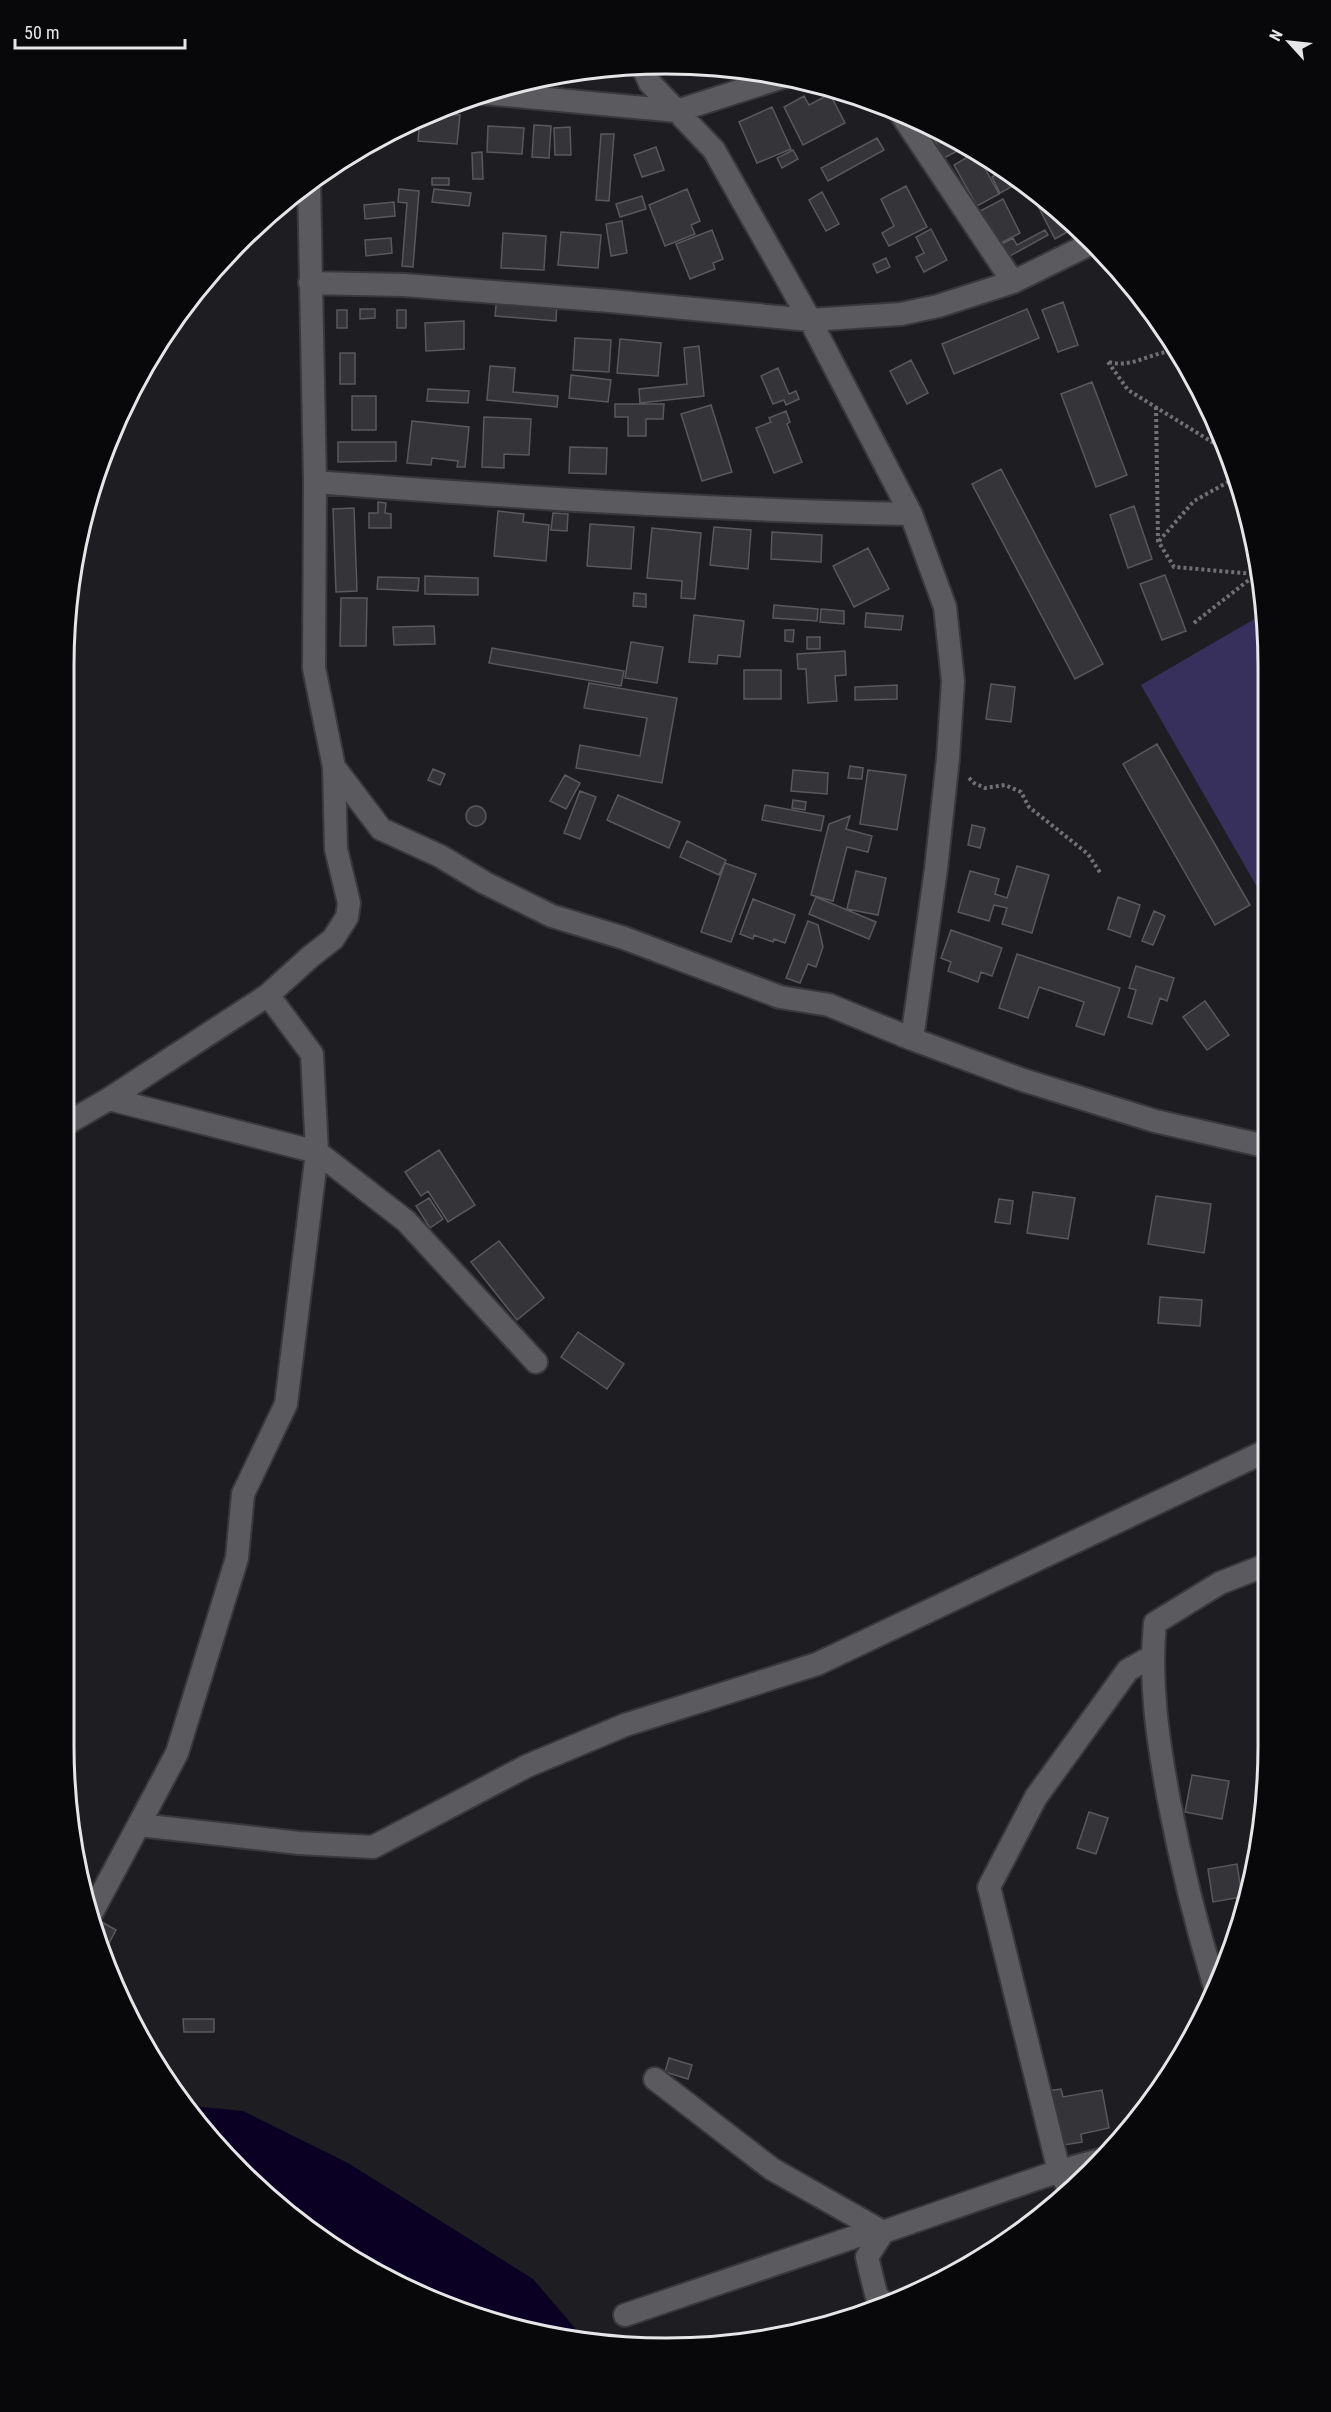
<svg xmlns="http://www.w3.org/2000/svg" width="1331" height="2412" viewBox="0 0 1331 2412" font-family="'Roboto Condensed',sans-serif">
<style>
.green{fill:#38305c}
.water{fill:#090023}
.building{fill:#353438;stroke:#58585d;stroke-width:1.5}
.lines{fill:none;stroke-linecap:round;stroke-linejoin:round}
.minor-casing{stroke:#39393c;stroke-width:26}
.path{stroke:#717175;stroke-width:4;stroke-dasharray:3 3;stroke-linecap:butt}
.minor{stroke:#5b5b5f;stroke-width:22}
.rim{fill:none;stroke:#e6e6e9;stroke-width:3}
</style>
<rect width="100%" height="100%" fill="#1e1e22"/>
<!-- green -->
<path class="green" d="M 1263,614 L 1264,899 L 1141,685 Z"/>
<!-- water -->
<path class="water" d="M 182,2105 L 243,2111 L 348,2163 L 533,2279 L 586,2341 L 510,2329 L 435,2303 L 331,2248 L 268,2199 Z"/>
<!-- building -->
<path class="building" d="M 744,68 L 758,71 L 747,76 Z
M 830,94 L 845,123 L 803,145 L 784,107 L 804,96 L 809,105 Z
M 772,107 L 791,149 L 757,163 L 739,122 Z
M 431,113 L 460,115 L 457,144 L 418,141 L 420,117 Z
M 534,125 L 551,126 L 549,158 L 532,157 Z
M 488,126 L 524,128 L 522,154 L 487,152 Z
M 927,126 L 966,144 L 969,145 L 944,158 Z
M 570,127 L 571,155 L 555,155 L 554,128 Z
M 601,134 L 614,134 L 609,201 L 596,200 Z
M 877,138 L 884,150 L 828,181 L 821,168 Z
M 656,147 L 664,170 L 642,177 L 634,155 Z
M 793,150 L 798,159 L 782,168 L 777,158 Z
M 482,152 L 483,179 L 473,179 L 472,153 Z
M 976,152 L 999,194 L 977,206 L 954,165 Z
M 1004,170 L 1020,182 L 1000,193 L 992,177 Z
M 432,178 L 449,178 L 449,185 L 432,185 Z
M 906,186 L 927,227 L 889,246 L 882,233 L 894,226 L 881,199 Z
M 1028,187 L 1063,213 L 1076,227 L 1055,239 Z
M 399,189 L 419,191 L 413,267 L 402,266 L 407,203 L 398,202 Z
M 434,189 L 471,193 L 469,206 L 432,202 Z
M 687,189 L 700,221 L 691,225 L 695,234 L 665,246 L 649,205 Z
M 822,192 L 839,224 L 826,231 L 809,200 Z
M 642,196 L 646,209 L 620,217 L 616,204 Z
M 1003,199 L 1020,233 L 997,245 L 980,211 Z
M 394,202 L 395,216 L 365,219 L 364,205 Z
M 622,221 L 627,253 L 611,256 L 606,224 Z
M 931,229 L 947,260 L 924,272 L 916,257 L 924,253 L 916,237 Z
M 712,230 L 723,259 L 713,263 L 715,269 L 690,279 L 676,244 Z
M 1045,230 L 1048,235 L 1008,257 L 1002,244 L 1013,238 L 1017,245 Z
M 561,232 L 601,235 L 598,268 L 558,265 Z
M 503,233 L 546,236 L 544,270 L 501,268 Z
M 391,238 L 392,253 L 366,256 L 365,240 Z
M 886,258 L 890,267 L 877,273 L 873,264 Z
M 497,296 L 557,302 L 556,321 L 495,316 Z
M 1063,302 L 1078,345 L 1058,352 L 1042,310 Z
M 360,309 L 375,309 L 375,318 L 360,319 Z
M 1027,309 L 1039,338 L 954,374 L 942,344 Z
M 337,310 L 347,310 L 347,328 L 337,328 Z
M 397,310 L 406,310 L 406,328 L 397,328 Z
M 464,321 L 464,349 L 426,351 L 425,323 Z
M 575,338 L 611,340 L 609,372 L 573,370 Z
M 620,339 L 661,343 L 658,376 L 617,373 Z
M 699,346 L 704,396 L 640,403 L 639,389 L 687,384 L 684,348 Z
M 340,353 L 355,353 L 355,384 L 340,384 Z
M 911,360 L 928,393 L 907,404 L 890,371 Z
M 490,366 L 515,368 L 513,392 L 558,396 L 557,407 L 487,400 Z
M 778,368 L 789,394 L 796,391 L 799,399 L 786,405 L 784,400 L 773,404 L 761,376 Z
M 571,375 L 611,380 L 608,402 L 569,398 Z
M 1092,382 L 1127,475 L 1096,487 L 1061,394 Z
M 428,389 L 469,391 L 468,403 L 427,401 Z
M 1195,389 L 1213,426 L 1210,428 L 1192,391 Z
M 352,396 L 376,396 L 376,430 L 352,430 Z
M 615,404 L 664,404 L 663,419 L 646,419 L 646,436 L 628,436 L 628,417 L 615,417 Z
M 711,405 L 732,472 L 702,481 L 681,414 Z
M 786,411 L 790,422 L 787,424 L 802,462 L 774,473 L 756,428 L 771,422 L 769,418 Z
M 484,417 L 531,419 L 529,455 L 504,454 L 504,468 L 482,467 Z
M 412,421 L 469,427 L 465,467 L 457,467 L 458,461 L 432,458 L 431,465 L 407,463 Z
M 338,442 L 396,442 L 396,461 L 338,462 Z
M 570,447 L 607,448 L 606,474 L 569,473 Z
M 1001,469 L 1103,664 L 1075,679 L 972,484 Z
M 378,502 L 386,503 L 385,513 L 391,514 L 391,528 L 369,528 L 369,513 L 378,513 Z
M 1134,506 L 1152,559 L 1128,568 L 1110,515 Z
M 354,508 L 357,591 L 336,592 L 333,509 Z
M 498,511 L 524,514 L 523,522 L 549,525 L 546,561 L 494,556 Z
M 553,513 L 568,514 L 567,531 L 551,530 Z
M 590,524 L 634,527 L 631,569 L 587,566 Z
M 714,527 L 751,530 L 748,569 L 710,565 Z
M 652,528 L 701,533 L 695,599 L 681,598 L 682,581 L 647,578 Z
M 772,532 L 822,535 L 821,562 L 771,559 Z
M 868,548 L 889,589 L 854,607 L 833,566 Z
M 1165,575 L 1186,631 L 1162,640 L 1140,584 Z
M 425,576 L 478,578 L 478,595 L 425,594 Z
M 378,577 L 419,578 L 418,591 L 377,589 Z
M 634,593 L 646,594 L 646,607 L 633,606 Z
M 341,598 L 367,598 L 366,646 L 340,646 Z
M 774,605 L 818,609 L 817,621 L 773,618 Z
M 821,609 L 844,611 L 844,624 L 820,622 Z
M 866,613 L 903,616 L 901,630 L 865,627 Z
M 694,615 L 744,621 L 740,657 L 718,655 L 717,664 L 689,662 Z
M 434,626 L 435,644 L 394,645 L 393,627 Z
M 785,630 L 794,630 L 793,642 L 785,641 Z
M 807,637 L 820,637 L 820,649 L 807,649 Z
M 631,642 L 663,647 L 657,683 L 625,678 Z
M 492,648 L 624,671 L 621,686 L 489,663 Z
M 845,651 L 846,675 L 835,676 L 837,701 L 808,703 L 806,669 L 798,669 L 797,654 Z
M 744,670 L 781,670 L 781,699 L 744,699 Z
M 589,683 L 677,698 L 662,783 L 576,768 L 580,745 L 640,756 L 647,718 L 584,708 Z
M 991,684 L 1015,687 L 1011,722 L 986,719 Z
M 897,685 L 897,699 L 855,700 L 855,687 Z
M 1157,744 L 1250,905 L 1215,925 L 1123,764 Z
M 850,766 L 863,768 L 862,779 L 848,778 Z
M 433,769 L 445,774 L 440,785 L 428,780 Z
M 793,770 L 828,773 L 827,794 L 791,791 Z
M 868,770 L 906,775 L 897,830 L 860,824 Z
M 565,775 L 580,783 L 566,809 L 550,801 Z
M 580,791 L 596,797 L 580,839 L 564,833 Z
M 618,795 L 680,822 L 669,848 L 607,820 Z
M 793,800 L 806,802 L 805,810 L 792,808 Z
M 765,805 L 824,816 L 821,831 L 762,820 Z
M466 816a10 10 0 1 1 20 0a10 10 0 1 1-20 0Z
M 850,816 L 846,829 L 872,836 L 868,852 L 847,847 L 833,901 L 811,895 L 829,824 Z
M 972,825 L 985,828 L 980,848 L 968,845 Z
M 687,841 L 726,860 L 719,875 L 680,857 Z
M 725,863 L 756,874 L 731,942 L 701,932 Z
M 1017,866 L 1049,875 L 1032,933 L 1002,924 L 1007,908 L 994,905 L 989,921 L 958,912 L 970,871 L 999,879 L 995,894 L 1007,898 Z
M 856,871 L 886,878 L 878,915 L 847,909 Z
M 816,897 L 876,922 L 869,939 L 809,914 Z
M 1118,897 L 1140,905 L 1130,937 L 1108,929 Z
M 753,899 L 795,915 L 785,943 L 774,939 L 773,942 L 754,935 L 753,939 L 740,934 Z
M 1154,911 L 1165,916 L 1153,945 L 1142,941 Z
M 808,921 L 818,925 L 823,947 L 816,967 L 808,964 L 800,983 L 786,978 Z
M 951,930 L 1002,948 L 992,976 L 981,972 L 978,982 L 948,971 L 951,962 L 941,958 Z
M 1017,954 L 1120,988 L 1104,1035 L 1076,1026 L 1084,1002 L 1039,987 L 1028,1018 L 999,1008 Z
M 1136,966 L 1174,978 L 1167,1001 L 1160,998 L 1152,1024 L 1128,1017 L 1136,990 L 1129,988 Z
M 1205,1001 L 1229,1035 L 1207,1050 L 1183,1017 Z
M 439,1150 L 475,1205 L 448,1222 L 428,1191 L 421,1196 L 405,1172 Z
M 1033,1192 L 1075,1198 L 1068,1239 L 1027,1233 Z
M 1156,1196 L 1211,1204 L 1204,1253 L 1148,1244 Z
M 429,1198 L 443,1219 L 430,1228 L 416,1206 Z
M 999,1199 L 1013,1201 L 1010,1224 L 995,1222 Z
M 499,1241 L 544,1298 L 517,1320 L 471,1262 Z
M 1160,1297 L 1202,1300 L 1200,1326 L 1158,1323 Z
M 578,1332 L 624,1364 L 607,1389 L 561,1357 Z
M 1192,1775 L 1229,1781 L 1222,1819 L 1185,1812 Z
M 1089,1812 L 1108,1818 L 1096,1854 L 1077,1848 Z
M 1237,1864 L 1242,1897 L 1213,1902 L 1208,1869 Z
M 100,1921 L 116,1930 L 102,1956 L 93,1933 Z
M 183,2019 L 214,2019 L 214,2032 L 184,2032 Z
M 669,2058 L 692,2065 L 688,2079 L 665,2072 Z
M 1061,2089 L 1063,2097 L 1102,2090 L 1109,2128 L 1081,2134 L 1082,2142 L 1057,2146 L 1047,2091 Z"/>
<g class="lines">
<!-- minor casing -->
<g class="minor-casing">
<path id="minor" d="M 642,65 L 650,83 L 714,150 L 810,320 L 911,514 L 945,607 L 953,681 L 948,758 L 936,869 L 912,1039
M 484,93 L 677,111 L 783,77
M 901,114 L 1013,282
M 309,181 L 315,482 L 314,668 L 334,767 L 381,829 L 440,856 L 485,883 L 552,916 L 624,938 L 780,997 L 829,1005 L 912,1039 L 1023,1080 L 1155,1121 L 1265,1146
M 310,283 L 404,285 L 610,301 L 810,320 L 901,314 L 938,306 L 1013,282 L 1090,244
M 315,482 C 514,497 712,510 911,514
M 109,1099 L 317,1152 L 406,1221 L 536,1362
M 64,1125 L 109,1099 L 268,995 L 310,957 L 333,939 L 347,917 L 349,903 L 336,849 L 334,767
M 139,1825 L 299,1843 L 373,1847 L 527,1766 L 625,1725 L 817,1664 L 1266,1451
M 89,1918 L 177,1753 L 237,1558 L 243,1494 L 286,1404 L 317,1152 L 312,1054 L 268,995
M 1214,1984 C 1196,1924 1181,1863 1169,1801 C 1158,1741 1149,1683 1155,1623 L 1220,1583 L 1266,1565
M 655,2079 L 772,2169 L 883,2232
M 1071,2191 L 1059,2171 L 989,1887 L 1036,1797 L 1128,1670 L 1151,1657
M 886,2307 L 876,2294 L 867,2257 L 883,2232 L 1059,2171 L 1100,2160
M 625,2315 L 878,2229"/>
</g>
<!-- path -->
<path class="path" d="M 1108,362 L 1128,390 L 1225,450
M 1109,362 C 1131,369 1153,351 1176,351
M 1156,407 L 1158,541 L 1174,567 L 1255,574 L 1258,567
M 1159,541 L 1194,501 L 1237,477
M 1194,623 L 1259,572
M 969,778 L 974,783 L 985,788 L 1005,785 L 1021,792 L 1029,807 L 1088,854 L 1101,874"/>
<!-- minor -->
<use href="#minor" class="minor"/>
</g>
<!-- crop -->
<path d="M0 0H1331V2412H0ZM666 74H666A592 592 0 0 1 1258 666V1746A592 592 0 0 1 666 2338H666A592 592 0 0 1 74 1746V666A592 592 0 0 1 666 74Z" fill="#08080a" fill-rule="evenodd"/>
<path class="rim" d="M666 74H666A592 592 0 0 1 1258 666V1746A592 592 0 0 1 666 2338H666A592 592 0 0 1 74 1746V666A592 592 0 0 1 666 74Z"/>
<!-- north arrow -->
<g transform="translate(1289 42) rotate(297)" stroke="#08080a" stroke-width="4.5" paint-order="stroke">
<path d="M0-4.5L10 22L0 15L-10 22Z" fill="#e6e6e9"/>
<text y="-9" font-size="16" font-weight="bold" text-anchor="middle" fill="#e6e6e9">N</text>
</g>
<!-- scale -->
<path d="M15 39v9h170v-9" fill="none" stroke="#e6e6e9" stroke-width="3"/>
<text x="24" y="39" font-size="18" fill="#e6e6e9" stroke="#08080a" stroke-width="4.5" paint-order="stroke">50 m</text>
</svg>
